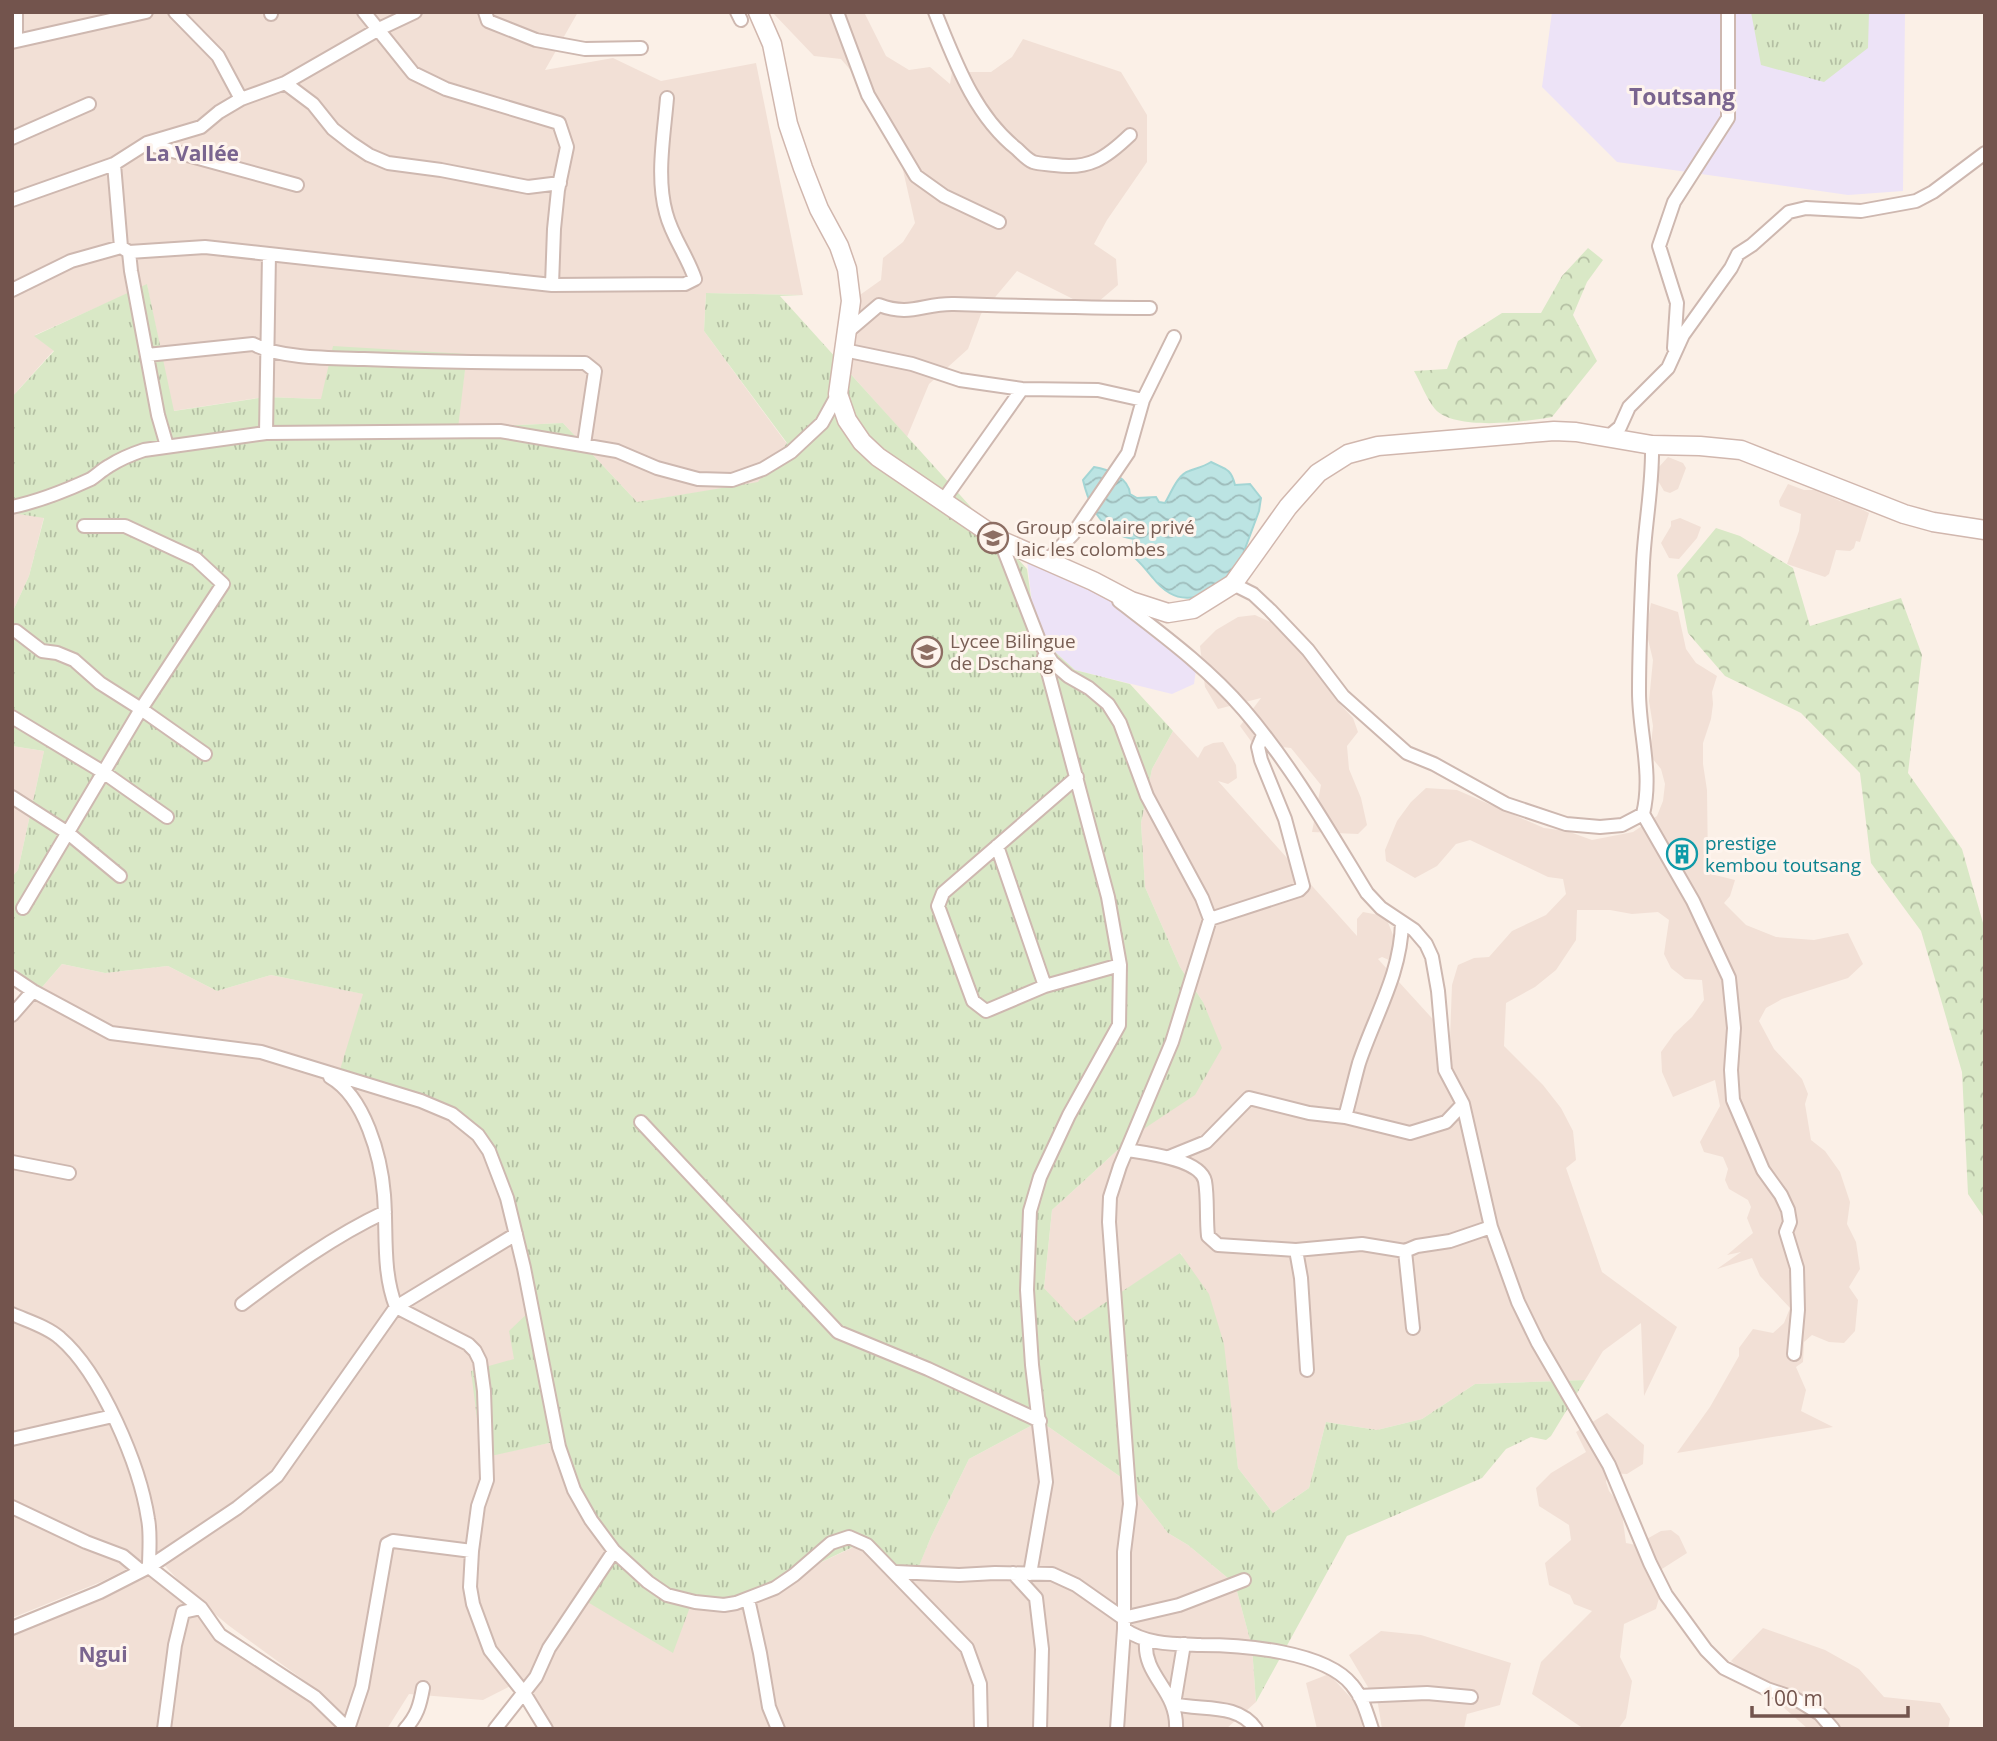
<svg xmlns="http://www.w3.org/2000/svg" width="1997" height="1741" viewBox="0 0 1997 1741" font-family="'Open Sans',sans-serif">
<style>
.residential{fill:#f2e0d6}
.education{fill:#ede3f7}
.grass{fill:url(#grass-tufts)}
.forest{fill:url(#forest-crowns)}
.water{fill:url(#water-waves);stroke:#a3d5d4;stroke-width:2}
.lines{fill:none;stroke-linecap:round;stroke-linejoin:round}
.street-casing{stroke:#ceb8b0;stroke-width:16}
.secondary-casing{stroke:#d1b7ae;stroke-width:21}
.street{stroke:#fff;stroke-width:12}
.secondary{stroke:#fff;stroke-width:18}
.labels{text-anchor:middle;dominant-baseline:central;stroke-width:6;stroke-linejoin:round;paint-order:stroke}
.education-label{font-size:19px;fill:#785e54;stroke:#fef4ed;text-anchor:start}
.culture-label{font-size:19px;fill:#0d838f;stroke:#fef4ed;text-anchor:start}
.neighbourhood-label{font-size:21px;font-weight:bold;fill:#7a658f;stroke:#fef4ed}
.quarter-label{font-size:23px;font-weight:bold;fill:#7a658f;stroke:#fef4ed}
</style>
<defs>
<pattern id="grass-tufts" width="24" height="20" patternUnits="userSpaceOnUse" patternTransform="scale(1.75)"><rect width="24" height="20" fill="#d9e8c6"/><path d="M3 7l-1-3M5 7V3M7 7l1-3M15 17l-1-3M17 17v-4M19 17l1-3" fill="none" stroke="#b4bfa3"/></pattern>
<pattern id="forest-crowns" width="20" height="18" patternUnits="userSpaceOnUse" patternTransform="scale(1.75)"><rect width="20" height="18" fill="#d9e8c6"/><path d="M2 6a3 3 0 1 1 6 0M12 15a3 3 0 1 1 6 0" fill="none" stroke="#b4bfa3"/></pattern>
<pattern id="water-waves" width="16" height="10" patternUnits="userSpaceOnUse" patternTransform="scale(1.75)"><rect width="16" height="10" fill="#bce4e3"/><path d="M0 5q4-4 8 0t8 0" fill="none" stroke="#9dbbba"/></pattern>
</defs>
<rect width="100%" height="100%" fill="#fbf0e7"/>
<!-- residential -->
<path class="residential" d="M 12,12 L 578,12 L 545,70 L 613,58 L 661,81 L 756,63 L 803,295 L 706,293 L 704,331 L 787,444 L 758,483 L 637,502 L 563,423 L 457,428 L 467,354 L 322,399 L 265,397 L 173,411 L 147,285 L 35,335 L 54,350 L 12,397 Z
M 772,12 L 864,12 L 886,56 L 909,70 L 930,67 L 950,84 L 952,72 L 991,72 L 1012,57 L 1023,39 L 1121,72 L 1147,115 L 1147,162 L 1107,220 L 1094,244 L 1116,259 L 1118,285 L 1091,308 L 1017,271 L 981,314 L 968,349 L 929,384 L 907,437 L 840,362 L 850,302 L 881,280 L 883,258 L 903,242 L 915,223 L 900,157 L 859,80 L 841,59 L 814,56 Z
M 1668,457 L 1683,463 L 1686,468 L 1678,489 L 1670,493 L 1664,491 L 1657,479 L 1658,468 Z
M 1788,484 L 1804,490 L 1816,490 L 1840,501 L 1848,502 L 1869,513 L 1860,542 L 1856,541 L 1854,548 L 1850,551 L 1836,550 L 1829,574 L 1825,577 L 1787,564 L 1799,531 L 1801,514 L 1780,506 L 1779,501 Z
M 12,513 L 44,517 L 29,576 L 12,613 Z
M 1680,518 L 1701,527 L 1697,538 L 1679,559 L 1669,558 L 1661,543 L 1671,526 L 1671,521 Z
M 1651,603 L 1678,612 L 1686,649 L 1696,663 L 1717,676 L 1712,692 L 1713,704 L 1711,719 L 1703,743 L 1703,764 L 1707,790 L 1708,865 L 1715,875 L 1735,880 L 1730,896 L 1724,903 L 1746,925 L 1776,937 L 1814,940 L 1848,933 L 1863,964 L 1848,978 L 1782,999 L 1766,1008 L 1759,1021 L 1774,1049 L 1802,1079 L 1808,1094 L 1805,1104 L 1811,1140 L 1825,1151 L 1840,1172 L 1850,1202 L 1847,1224 L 1856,1242 L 1860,1269 L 1849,1287 L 1858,1300 L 1855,1331 L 1844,1343 L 1829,1342 L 1812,1335 L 1804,1342 L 1803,1362 L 1796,1367 L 1806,1390 L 1801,1411 L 1833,1427 L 1677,1453 L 1710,1407 L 1739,1356 L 1739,1348 L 1753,1329 L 1773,1333 L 1784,1323 L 1790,1308 L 1760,1276 L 1752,1258 L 1717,1269 L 1741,1252 L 1727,1255 L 1753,1233 L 1747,1218 L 1751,1207 L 1748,1200 L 1729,1189 L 1725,1180 L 1728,1169 L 1723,1157 L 1704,1152 L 1700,1142 L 1720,1106 L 1715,1080 L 1673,1097 L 1662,1072 L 1661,1052 L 1674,1034 L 1692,1017 L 1704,1000 L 1702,980 L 1685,979 L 1671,968 L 1664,954 L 1669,920 L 1658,912 L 1632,914 L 1610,910 L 1577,910 L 1576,940 L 1556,970 L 1535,987 L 1506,1003 L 1504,1046 L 1543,1085 L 1561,1108 L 1573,1131 L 1576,1160 L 1566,1168 L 1602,1272 L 1677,1327 L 1644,1396 L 1641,1323 L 1603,1351 L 1585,1380 L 1475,1384 L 1422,1419 L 1377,1430 L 1326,1422 L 1309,1488 L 1273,1513 L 1238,1468 L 1233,1429 L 1181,1253 L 1075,1323 L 1044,1288 L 1052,1210 L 1133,1136 L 1203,1002 L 1180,967 L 1145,887 L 1141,823 L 1152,769 L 1173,731 L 1198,758 L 1204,747 L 1213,743 L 1223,742 L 1236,765 L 1237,778 L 1228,784 L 1218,781 L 1357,936 L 1357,919 L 1363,912 L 1379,915 L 1387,920 L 1395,940 L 1394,954 L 1389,960 L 1382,957 L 1378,959 L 1450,1038 L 1452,985 L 1458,965 L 1474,958 L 1489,957 L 1512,931 L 1546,915 L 1566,894 L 1563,879 L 1548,877 L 1470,840 L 1456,844 L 1437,866 L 1415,878 L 1386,861 L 1385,850 L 1397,821 L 1411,802 L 1426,788 L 1457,790 L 1544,828 L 1567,831 L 1592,840 L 1633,832 L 1657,816 L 1663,801 L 1665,784 L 1661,769 L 1652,758 L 1651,744 L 1653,726 L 1649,701 L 1653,660 L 1646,631 Z
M 1255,615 L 1275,624 L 1300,650 L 1336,700 L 1353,718 L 1358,732 L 1347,746 L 1349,769 L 1361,798 L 1367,825 L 1358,834 L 1312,832 L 1321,785 L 1291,748 L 1253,744 L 1240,726 L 1261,698 L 1218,709 L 1205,687 L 1200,646 L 1216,630 L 1238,617 Z
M 12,746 L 44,751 L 18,870 L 12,877 Z
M 62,964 L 105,973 L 168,966 L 217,991 L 271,975 L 364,994 L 455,1116 L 486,1148 L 533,1308 L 514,1359 L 483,1457 L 558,1441 L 690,1606 L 809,1568 L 860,1544 L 910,1587 L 931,1537 L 969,1459 L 1040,1421 L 1128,1482 L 1168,1533 L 1188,1545 L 1235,1584 L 1252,1647 L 1256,1702 L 1226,1729 L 553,1729 L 522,1680 L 483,1700 L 409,1694 L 387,1729 L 360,1729 L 320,1692 L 228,1625 L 190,1593 L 155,1555 L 103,1581 L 12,1618 L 12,1022 Z
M 1607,1413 L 1644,1445 L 1643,1464 L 1627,1474 L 1608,1473 L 1606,1482 L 1609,1491 L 1621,1506 L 1626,1543 L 1636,1545 L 1661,1531 L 1671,1530 L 1679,1536 L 1687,1553 L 1651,1576 L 1659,1598 L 1656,1609 L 1624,1624 L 1620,1657 L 1632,1681 L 1626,1718 L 1618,1729 L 1584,1729 L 1532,1694 L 1541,1662 L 1592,1611 L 1574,1604 L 1570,1595 L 1549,1585 L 1545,1563 L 1571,1540 L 1569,1525 L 1539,1506 L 1536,1488 L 1551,1473 L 1586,1452 L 1576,1432 Z
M 153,1564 L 223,1630 L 348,1729 L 12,1729 L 12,1625 Z
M 1763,1628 L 1825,1650 L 1859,1669 L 1884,1697 L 1940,1703 L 1950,1719 L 1948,1729 L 1808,1729 L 1731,1661 Z
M 1381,1631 L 1421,1635 L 1511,1663 L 1500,1705 L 1467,1714 L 1464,1729 L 1382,1729 L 1378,1704 L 1349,1655 Z
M 1329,1674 L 1362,1710 L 1362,1729 L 1317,1729 L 1306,1683 Z"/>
<!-- education -->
<path class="education" d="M 1552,12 L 1905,12 L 1903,191 L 1848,195 L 1617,162 L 1542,87 Z
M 1027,560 L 1094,585 L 1196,670 L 1194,684 L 1172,694 L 1075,670 L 1045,643 L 1033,612 Z"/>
<!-- grass -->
<path class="grass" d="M 1751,12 L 1869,12 L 1868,48 L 1824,82 L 1761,65 Z
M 147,284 L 174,411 L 265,397 L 321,399 L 333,346 L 467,354 L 458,428 L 563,423 L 637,502 L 758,482 L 787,443 L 704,331 L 706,293 L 803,295 L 780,296 L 1027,569 L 1033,612 L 1045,643 L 1075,670 L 1130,684 L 1173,731 L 1152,769 L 1141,823 L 1145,887 L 1180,967 L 1203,1002 L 1222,1048 L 1195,1095 L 1133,1136 L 1052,1210 L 1044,1288 L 1076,1322 L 1180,1253 L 1209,1294 L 1224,1344 L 1238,1468 L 1273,1513 L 1309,1488 L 1326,1422 L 1377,1430 L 1422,1419 L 1475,1384 L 1585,1380 L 1551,1436 L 1546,1440 L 1531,1437 L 1506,1449 L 1482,1478 L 1347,1536 L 1256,1702 L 1252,1647 L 1235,1584 L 1188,1545 L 1168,1533 L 1128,1482 L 1040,1421 L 969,1459 L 931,1537 L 910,1588 L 859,1544 L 809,1568 L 750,1607 L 705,1610 L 690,1607 L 673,1653 L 579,1597 L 615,1554 L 587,1514 L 558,1441 L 482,1458 L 471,1371 L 514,1359 L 509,1331 L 533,1308 L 486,1148 L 454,1116 L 339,1073 L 363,994 L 271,975 L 217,991 L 168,966 L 105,973 L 62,964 L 37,993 L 12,975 L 12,877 L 18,870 L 44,751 L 12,746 L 12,613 L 29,576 L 44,518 L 12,513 L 12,397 L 54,351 L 34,336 Z"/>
<!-- forest -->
<path class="forest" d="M 1588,248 L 1603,260 L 1587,282 L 1573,315 L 1597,361 L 1552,417 C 1525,422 1454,431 1435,409 C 1426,398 1421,383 1414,371 L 1447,369 L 1458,341 L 1502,313 L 1541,313 L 1562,276 Z
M 1716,528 L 1740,536 L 1793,568 L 1810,626 L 1901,598 L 1922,655 L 1908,773 L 1962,849 L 1985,930 L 1985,1219 L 1968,1194 L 1962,1072 L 1921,931 L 1871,863 L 1860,773 L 1801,713 L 1725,676 L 1688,633 L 1677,575 Z"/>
<!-- water -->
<path class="water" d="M 1211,462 C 1225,469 1231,468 1235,485 L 1250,484 L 1261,498 L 1259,511 L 1233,581 C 1202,596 1179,611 1153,578 C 1145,569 1140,561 1130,554 L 1134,539 C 1105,536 1089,507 1083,480 L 1094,467 C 1108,469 1129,478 1130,494 L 1137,498 L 1156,497 L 1159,502 L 1165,503 C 1171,493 1178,474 1189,471 C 1197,468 1203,467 1211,462 Z"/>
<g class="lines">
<!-- street casing -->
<g class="street-casing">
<path id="street" d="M 16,12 L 16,41
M 175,12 L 218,56 L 241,99 L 285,83 L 379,29 L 415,12
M 364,12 L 413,73 L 446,89 L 559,123 L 567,147 L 558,190 L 554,229 L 552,285
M 485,12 L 488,21 L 536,40 L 585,49 L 641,48
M 737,12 L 741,20
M 837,12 L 868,95 L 916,176 L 944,196 L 999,222
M 935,12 C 955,61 974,115 1017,149 C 1021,153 1028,160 1033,162 C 1039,164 1048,164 1055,165 C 1089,170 1106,158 1130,135
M 271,14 L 271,12
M 12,42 L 146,12
M 285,83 L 313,104 L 333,129 L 351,143 L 369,155 L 388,163 L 441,170 L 528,187 L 560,183
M 12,138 L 89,104
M 147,144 L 297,185
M 114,164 L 121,247
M 12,200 L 114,164 L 147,143 L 201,127 L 219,112 L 241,99
M 129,252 L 131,271 L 158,415 L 167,446
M 12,290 L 71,261 L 121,247 L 129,252 L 205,247 L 552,285 L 685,284 L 695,279 C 687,255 672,237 666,213 C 656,177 664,135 667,98
M 845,334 L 879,305 C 911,317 924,303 954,304 C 1019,306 1084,308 1150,308
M 1674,348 L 1677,303 L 1659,246 L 1674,202 L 1728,118 L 1728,12
M 844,350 L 912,364 L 960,380 L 1022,389 L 1098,390 L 1143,400
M 147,355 L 253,344 C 282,359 331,358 364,359 C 438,362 512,363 585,363 L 595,371 L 584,444
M 266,433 L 269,254
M 1608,437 L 1620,427 L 1629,407 L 1668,368 L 1683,335 L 1731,268 L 1738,254 L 1752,245 L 1789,212 L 1806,208 L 1861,211 L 1916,201 L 1933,192 L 1985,153
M 942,502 L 1022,389
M 12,507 C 40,501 65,491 91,479 C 97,475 102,470 109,466 C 120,459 132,454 144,450 L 266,433 L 500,431 L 617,451 L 657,468 L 698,479 L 732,480 L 763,469 L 791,452 L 822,423 L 838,394
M 1000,540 L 1040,643 L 1052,662 L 1068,676 L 1089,688 L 1108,704 L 1120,723 L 1147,796 L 1202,898 L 1210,919 L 1172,1042 L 1120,1166 L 1110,1197 L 1109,1222 L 1130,1504 L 1124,1552 L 1124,1629 C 1147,1645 1174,1644 1201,1645 C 1242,1645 1325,1651 1352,1685 C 1363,1698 1367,1714 1372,1729
M 1046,562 L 1073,534 L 1128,453 L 1143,400 L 1174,337
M 1233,584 L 1253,594 L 1270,610 L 1308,650 L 1343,696 L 1407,753 L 1434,764 L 1506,804 L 1566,824 L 1600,827 L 1622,825 L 1643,814 L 1693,901 L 1729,978 L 1734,1028 L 1731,1070 L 1733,1100 L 1763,1170 L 1781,1195 L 1788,1210 L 1790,1222 L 1786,1232 L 1797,1268 L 1798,1310 L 1794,1354
M 1119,601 C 1163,635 1208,668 1244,710 C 1292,766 1329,831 1367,893 L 1381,908 L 1414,930 L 1426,944 L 1432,957 L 1438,991 L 1445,1070 L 1463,1104 L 1491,1227 L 1518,1302 L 1538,1343 L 1609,1465 L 1650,1563 L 1666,1595 L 1706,1650 L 1724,1668 L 1767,1689 L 1794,1698 L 1820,1714 L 1833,1729
M 16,631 L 42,651 L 57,653 L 74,660 L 100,683 L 141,709 L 205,754
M 12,717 L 103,772 L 167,817
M 1077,777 L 943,893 L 938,906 L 973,1001 L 986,1011 L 1045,986 L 1120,965
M 12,797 L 68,833 L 120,876
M 1643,814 C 1653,773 1639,733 1639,692 C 1639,649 1641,605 1643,563 C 1645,523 1653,485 1652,445
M 997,846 L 1045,986
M 23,908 L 141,709 L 223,584 L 196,559 L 125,526 L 84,526
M 1210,919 L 1299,890 L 1303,886 L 1285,819 L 1261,760 L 1258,747 L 1263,735
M 12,977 L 33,991 L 111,1033 L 261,1052 L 421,1101 L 452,1114 L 478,1135 L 489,1151 L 507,1198 L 524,1268 L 559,1447 L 574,1490 L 591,1520 L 614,1551 L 648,1582 L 667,1595 L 695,1602 L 724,1605 L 736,1603 L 775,1588 L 794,1575 L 831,1543 L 849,1537 L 867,1545 L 967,1648 L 980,1684 L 981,1729
M 12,1015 L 33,991
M 330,1077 C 365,1097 381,1157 384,1195 C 387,1233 382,1271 396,1307 L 468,1344 L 475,1351 L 480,1361 L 484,1391 L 487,1480 L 478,1506 L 472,1551 L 470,1587 L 473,1604 L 490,1650 L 524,1693 L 546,1729
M 1345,1117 C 1350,1099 1354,1081 1359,1063 C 1375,1015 1401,974 1402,922
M 641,1122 L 838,1332 L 928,1369 L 1040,1421
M 1127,1150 C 1146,1153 1200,1159 1205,1181 C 1208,1198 1206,1218 1208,1236 L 1218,1245 L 1296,1250 L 1362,1244 L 1405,1251
M 1169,1157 L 1206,1142 L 1249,1098 L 1309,1113 L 1345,1117 L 1410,1133 L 1446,1122 L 1463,1104
M 12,1162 L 69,1173
M 1296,1250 L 1301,1278 L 1307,1370
M 242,1304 C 287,1270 334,1236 385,1212
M 12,1314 C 28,1321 48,1327 60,1338 C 101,1373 140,1466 148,1519 C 151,1534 149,1552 149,1567
M 1413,1328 L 1405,1251 L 1417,1246 L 1450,1241 L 1491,1227
M 12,1439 L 113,1416
M 12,1507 L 86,1542 L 123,1556 L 141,1571
M 149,1567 L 237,1508 L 277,1476 L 396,1307 L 516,1234
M 896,1572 L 959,1575 L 995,1573 L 1052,1574 L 1076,1585 L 1123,1618 L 1179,1605 L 1244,1580
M 1013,1573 L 1036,1598 L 1042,1649 L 1040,1729
M 1030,1574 L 1046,1482 L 1032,1365 L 1027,1290 L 1030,1211 L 1040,1177 L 1069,1115 L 1119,1025 L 1120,965 L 1108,897 L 1044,657
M 748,1599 L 760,1653 L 769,1707 L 778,1729
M 12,1628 L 100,1592 L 149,1567 L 201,1608 L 220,1635 L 315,1697 L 348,1729
M 1146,1641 C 1143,1677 1178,1690 1176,1729
M 1184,1644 L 1174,1704 C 1201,1711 1237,1702 1256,1729
M 1359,1696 L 1427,1693 L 1471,1697
M 164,1729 L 175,1645 L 183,1612 L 201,1608
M 348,1729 L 362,1687 L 387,1544 L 393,1541 L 472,1551
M 405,1729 C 417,1716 420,1705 423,1688
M 495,1729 L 536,1677 L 549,1648 L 614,1551
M 1117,1729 L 1124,1629"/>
</g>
<!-- secondary casing -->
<g class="secondary-casing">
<path id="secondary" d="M 758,12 L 772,44 L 788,124 L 803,168 L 819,209 L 839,246 L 847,269 L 851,301 L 838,394 L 847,420 L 862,442 L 878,457 L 1000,540 L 1093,581 L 1131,601 L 1168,613 L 1193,609 L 1233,584 L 1288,507 L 1318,473 L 1348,454 L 1378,446 L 1554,431 L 1576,432 L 1652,445 L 1700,446 L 1741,450 L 1904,514 L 1933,522 L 1985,530"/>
</g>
<!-- street -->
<use href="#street" class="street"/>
<!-- secondary -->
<use href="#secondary" class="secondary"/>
</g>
<!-- icons -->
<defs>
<g id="school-ring" transform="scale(1.575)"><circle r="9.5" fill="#fef4ed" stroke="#8d6e63" stroke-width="1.5"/><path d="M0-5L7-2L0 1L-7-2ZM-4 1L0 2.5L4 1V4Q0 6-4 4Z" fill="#8d6e63"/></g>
<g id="building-ring" transform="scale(1.575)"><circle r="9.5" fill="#fef4ed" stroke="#0f9aa8" stroke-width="1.5"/><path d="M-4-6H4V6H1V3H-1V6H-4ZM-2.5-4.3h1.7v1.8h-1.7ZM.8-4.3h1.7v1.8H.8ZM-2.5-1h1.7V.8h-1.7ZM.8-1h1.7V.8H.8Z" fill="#0f9aa8"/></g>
</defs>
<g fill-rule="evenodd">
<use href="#school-ring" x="993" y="538"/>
<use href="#school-ring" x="927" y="652"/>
<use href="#building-ring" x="1682" y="854"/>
</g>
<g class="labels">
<!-- education labels -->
<g class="education-label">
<text x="1016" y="527">Group scolaire privé<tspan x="1016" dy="22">laic les colombes</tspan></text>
<text x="950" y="641">Lycee Bilingue<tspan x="950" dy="22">de Dschang</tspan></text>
</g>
<!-- culture labels -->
<g class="culture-label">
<text x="1705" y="843">prestige<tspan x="1705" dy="22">kembou toutsang</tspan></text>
</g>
<!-- neighbourhood labels -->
<g class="neighbourhood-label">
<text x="192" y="153">La Vallée</text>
<text x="103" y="1654">Ngui</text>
</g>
<!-- quarter labels -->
<g class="quarter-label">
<text x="1682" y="96">Toutsang</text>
</g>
</g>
<!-- border -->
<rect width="1997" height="1741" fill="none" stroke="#73544d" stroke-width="28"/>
<!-- scale -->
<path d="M1752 1706v10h156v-10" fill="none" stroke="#73544d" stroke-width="3.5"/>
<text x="1762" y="1706" font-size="21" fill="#73544d" stroke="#fef4ed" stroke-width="5" paint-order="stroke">100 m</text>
</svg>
